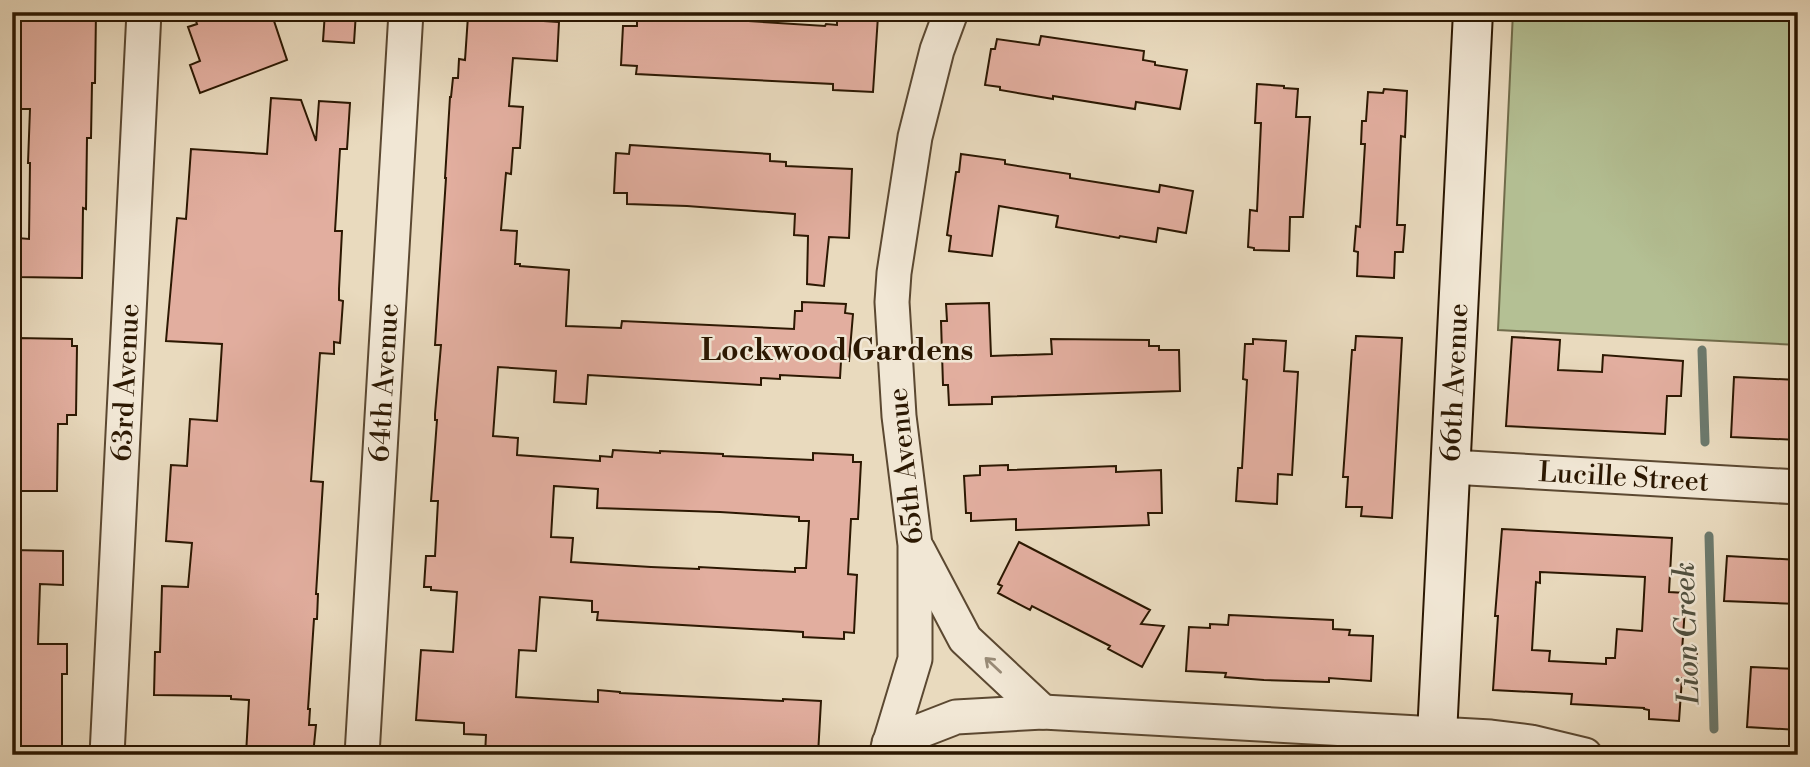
<svg xmlns="http://www.w3.org/2000/svg" width="1810" height="767" viewBox="0 0 1810 767" font-family="'Libre Bodoni',serif">
<style>
.green{fill:#b4c094;stroke:#706c4b;stroke-width:2}
.lines{fill:none;stroke-linecap:round;stroke-linejoin:round}
.stream{stroke:#6c796c;stroke-width:9}
.building{fill:#e2ae9f;stroke:#2c1802;stroke-width:2;fill-rule:evenodd}
.street-casing{stroke:#5b4831;stroke-width:37}
.secondary-casing{stroke:#2c1802;stroke-width:42}
.street{stroke:#f1e7d5;stroke-width:33}
.secondary{stroke:#f1e7d5;stroke-width:38}
.oneway{stroke:#988a76}
.labels{text-anchor:middle;dominant-baseline:central;stroke-width:5;stroke-linejoin:round;paint-order:stroke}
.street-label{font-size:28px;fill:#2c1802;stroke:#f1e7d5}
.neighbourhood-label{font-size:30px;font-weight:bold;fill:#2c1802;stroke:#f1e7d5}
.water-label{font-size:30px;font-style:italic;fill:#515140;stroke:#f1e7d5}
</style>
<rect width="100%" height="100%" fill="#e9dabe"/>
<filter id="stains"><feTurbulence type="fractalNoise" baseFrequency=".00286" numOctaves="4"/><feColorMatrix values="0 0 0 0 .2 0 0 0 0 .09 0 0 0 0 .02 0 0 0 .5 -.17"/></filter>
<radialGradient id="worn" r=".72"><stop offset=".6" stop-color="#630" stop-opacity="0"/><stop offset="1" stop-color="#630" stop-opacity=".3"/></radialGradient>
<!-- green -->
<path class="green" d="M 1513,12 L 1798,12 L 1798,345 L 1498,330 Z"/>
<g class="lines">
<!-- stream -->
<path class="stream" d="M 1702,350 L 1705,442
M 1709,536 L 1714,729"/>
</g>
<!-- building -->
<path class="building" d="M 63,12 L 96,12 L 95,83 L 92,83 L 91,138 L 87,138 L 86,209 L 83,208 L 82,278 L 17,277 L 18,238 L 29,239 L 30,163 L 28,163 L 30,109 L 13,109 L 13,65 L 19,65 L 20,18 L 63,19 Z
M 193,12 L 271,12 L 287,60 L 200,93 L 190,65 L 200,61 L 188,27 L 197,24 Z
M 325,12 L 356,12 L 354,43 L 323,41 Z
M 637,14 L 825,26 L 826,24 L 837,25 L 837,14 L 878,16 L 873,92 L 833,90 L 833,84 L 636,74 L 637,66 L 621,65 L 623,26 L 637,26 Z
M 468,16 L 559,22 L 557,61 L 513,58 L 509,106 L 523,107 L 520,148 L 513,148 L 511,174 L 506,173 L 501,230 L 517,231 L 515,264 L 520,264 L 520,266 L 569,270 L 566,326 L 621,328 L 622,321 L 794,329 L 795,311 L 802,311 L 802,302 L 846,304 L 845,313 L 853,314 L 849,361 L 841,361 L 840,378 L 780,375 L 780,379 L 761,378 L 761,385 L 588,375 L 586,404 L 554,402 L 556,371 L 498,367 L 493,436 L 518,438 L 517,455 L 600,461 L 600,456 L 612,457 L 613,450 L 660,453 L 660,451 L 723,454 L 723,456 L 813,460 L 813,453 L 853,455 L 853,462 L 861,462 L 858,519 L 851,519 L 848,574 L 857,575 L 854,633 L 844,632 L 844,639 L 803,637 L 803,632 L 597,620 L 598,612 L 592,612 L 592,601 L 540,597 L 536,651 L 519,650 L 516,697 L 598,702 L 598,690 L 620,692 L 620,693 L 783,701 L 783,699 L 821,701 L 818,755 L 658,753 L 563,747 L 563,755 L 485,755 L 486,735 L 464,734 L 464,723 L 416,720 L 421,650 L 453,652 L 457,592 L 431,590 L 431,587 L 424,587 L 426,556 L 435,556 L 438,501 L 431,501 L 437,420 L 435,420 L 435,414 L 441,345 L 435,345 L 446,178 L 445,178 L 450,97 L 451,97 L 453,78 L 458,78 L 459,59 L 465,60 ZM 554,486 L 598,489 L 597,508 L 720,512 L 799,517 L 799,521 L 809,521 L 806,568 L 795,568 L 795,572 L 699,567 L 699,569 L 651,567 L 571,562 L 573,538 L 551,537 Z
M 1041,36 L 1144,51 L 1143,60 L 1155,62 L 1155,65 L 1187,70 L 1180,109 L 1136,102 L 1135,109 L 1053,96 L 1053,99 L 1000,90 L 1000,87 L 985,85 L 991,49 L 995,49 L 997,39 L 1039,45 Z
M 1257,84 L 1284,86 L 1284,88 L 1298,89 L 1296,117 L 1310,117 L 1303,217 L 1290,217 L 1289,251 L 1254,250 L 1254,248 L 1248,247 L 1250,210 L 1257,211 L 1261,123 L 1255,123 Z
M 1384,89 L 1407,91 L 1405,137 L 1401,136 L 1397,225 L 1405,225 L 1403,252 L 1395,252 L 1394,278 L 1357,276 L 1358,252 L 1354,251 L 1356,226 L 1360,227 L 1365,144 L 1361,144 L 1362,121 L 1366,121 L 1368,92 L 1383,93 Z
M 271,98 L 301,100 L 316,141 L 319,101 L 350,103 L 347,149 L 340,149 L 335,231 L 342,231 L 339,289 L 339,300 L 343,301 L 340,343 L 334,342 L 334,354 L 320,353 L 311,481 L 323,482 L 316,594 L 318,594 L 317,619 L 314,619 L 308,709 L 310,709 L 309,725 L 316,725 L 313,755 L 246,755 L 249,700 L 231,699 L 231,696 L 154,695 L 155,652 L 160,652 L 162,586 L 188,587 L 192,543 L 166,541 L 171,465 L 187,466 L 190,419 L 217,421 L 222,344 L 166,341 L 177,218 L 186,219 L 191,149 L 267,154 Z
M 630,145 L 770,154 L 770,161 L 786,162 L 786,166 L 852,169 L 849,238 L 829,237 L 824,286 L 807,284 L 808,236 L 794,235 L 795,214 L 687,206 L 627,204 L 627,193 L 614,193 L 616,153 L 629,154 Z
M 961,154 L 1005,160 L 1005,164 L 1070,174 L 1070,178 L 1159,192 L 1160,185 L 1193,191 L 1186,233 L 1158,228 L 1156,242 L 1120,236 L 1119,238 L 1056,227 L 1058,216 L 999,206 L 992,256 L 949,251 L 951,236 L 947,235 L 956,172 L 959,172 Z
M 989,303 L 991,356 L 1052,354 L 1051,339 L 1149,340 L 1149,346 L 1159,346 L 1159,350 L 1179,350 L 1180,391 L 992,397 L 992,404 L 949,405 L 948,385 L 943,385 L 941,321 L 947,321 L 946,304 Z
M 1356,336 L 1402,338 L 1392,518 L 1361,516 L 1362,507 L 1346,507 L 1348,477 L 1343,477 L 1352,350 L 1355,350 Z
M 1512,337 L 1560,340 L 1558,370 L 1602,372 L 1603,355 L 1683,361 L 1681,396 L 1667,396 L 1665,434 L 1506,426 Z
M 17,338 L 72,339 L 72,346 L 77,346 L 76,415 L 67,415 L 67,424 L 58,424 L 57,491 L 12,491 L 12,388 L 16,388 Z
M 1253,339 L 1286,341 L 1284,371 L 1298,372 L 1292,475 L 1278,474 L 1277,504 L 1236,501 L 1238,468 L 1242,468 L 1247,380 L 1243,379 L 1245,344 L 1253,344 Z
M 1734,377 L 1798,380 L 1798,440 L 1731,437 Z
M 1008,465 L 1008,470 L 1116,466 L 1116,472 L 1161,470 L 1162,513 L 1148,513 L 1149,525 L 1016,530 L 1016,519 L 971,521 L 971,513 L 966,513 L 964,476 L 980,475 L 980,466 Z
M 1502,529 L 1672,538 L 1669,592 L 1686,593 L 1682,651 L 1697,651 L 1696,679 L 1682,678 L 1679,721 L 1649,719 L 1649,710 L 1644,709 L 1644,708 L 1571,704 L 1572,694 L 1493,690 L 1498,616 L 1495,616 ZM 1540,572 L 1645,577 L 1642,631 L 1617,629 L 1615,658 L 1606,658 L 1606,664 L 1549,661 L 1550,651 L 1532,650 L 1536,582 L 1540,583 Z
M 1019,542 L 1150,610 L 1141,624 L 1164,626 L 1142,667 L 1108,649 L 1110,646 L 1032,606 L 1030,610 L 998,593 L 1002,586 L 998,584 Z
M 12,550 L 63,551 L 63,585 L 40,584 L 38,644 L 67,644 L 67,674 L 62,674 L 62,755 L 13,755 Z
M 1727,556 L 1798,560 L 1798,604 L 1724,601 Z
M 1229,615 L 1333,620 L 1333,629 L 1350,630 L 1349,635 L 1373,636 L 1371,681 L 1329,678 L 1329,682 L 1264,680 L 1225,677 L 1226,673 L 1186,671 L 1189,627 L 1210,628 L 1210,624 L 1228,625 Z
M 1751,667 L 1798,669 L 1798,730 L 1747,727 Z"/>
<g class="lines">
<!-- street casing -->
<g class="street-casing">
<g id="street">
<path id="s1" d="M 1451,467 L 1798,487"/>
<path d="M 918,550 L 965,639 L 1043,712"/>
<path d="M 889,743 L 956,717 L 1043,712 L 1491,737 L 1531,742 L 1585,755"/>
<path id="s2" d="M 107,755 L 144,12"/>
<path id="s3" d="M 362,755 L 406,12"/>
<path d="M 886,755 L 915,659 L 915,545 L 899,416 L 892,302 L 894,273 L 915,137 L 937,50 L 951,12"/>
</g>
</g>
<!-- secondary casing -->
<g class="secondary-casing">
<g id="secondary">
<path id="s4" d="M 1436,755 L 1473,12"/>
</g>
</g>
<!-- street -->
<use href="#street" class="street"/>
<!-- secondary -->
<use href="#secondary" class="secondary"/>
</g>
<!-- one-way arrows -->
<defs><path id="oneway-shaft" d="M-6 0H5M1.5-3L5.5 0L1.5 3" fill="none" stroke-width="1.6" stroke-linecap="round" stroke-linejoin="round" transform="scale(1.75)"/></defs>
<use class="oneway" href="#oneway-shaft" transform="translate(993 665) rotate(-137)"/>
<g class="labels">
<!-- street labels -->
<g class="street-label">
<text stroke="none"><textPath href="#s4" startOffset="373">66th Avenue</textPath></text>
<text stroke="none"><textPath href="#s2" startOffset="373">63rd Avenue</textPath></text>
<text stroke="none"><textPath href="#s3" startOffset="373">64th Avenue</textPath></text>
<text transform="translate(906 466) rotate(-96)">65th Avenue</text>
<text stroke="none"><textPath href="#s1" startOffset="173">Lucille Street</textPath></text>
</g>
<!-- neighbourhood labels -->
<g class="neighbourhood-label">
<text x="837" y="351">Lockwood Gardens</text>
</g>
<!-- water labels -->
<g class="water-label">
<text transform="translate(1687 633) rotate(-92)">Lion Creek</text>
</g>
</g>
<!-- margin -->
<rect width="1810" height="767" fill="none" stroke="#e9dabe" stroke-width="42"/>
<rect x="14" y="14" width="1782" height="739" fill="none" stroke="#2c1802" stroke-width="3.5"/>
<rect x="21" y="21" width="1768" height="725" fill="none" stroke="#2c1802" stroke-width="2"/>
<rect width="100%" height="100%" filter="url(#stains)"/>
<rect width="100%" height="100%" fill="url(#worn)"/>
</svg>
